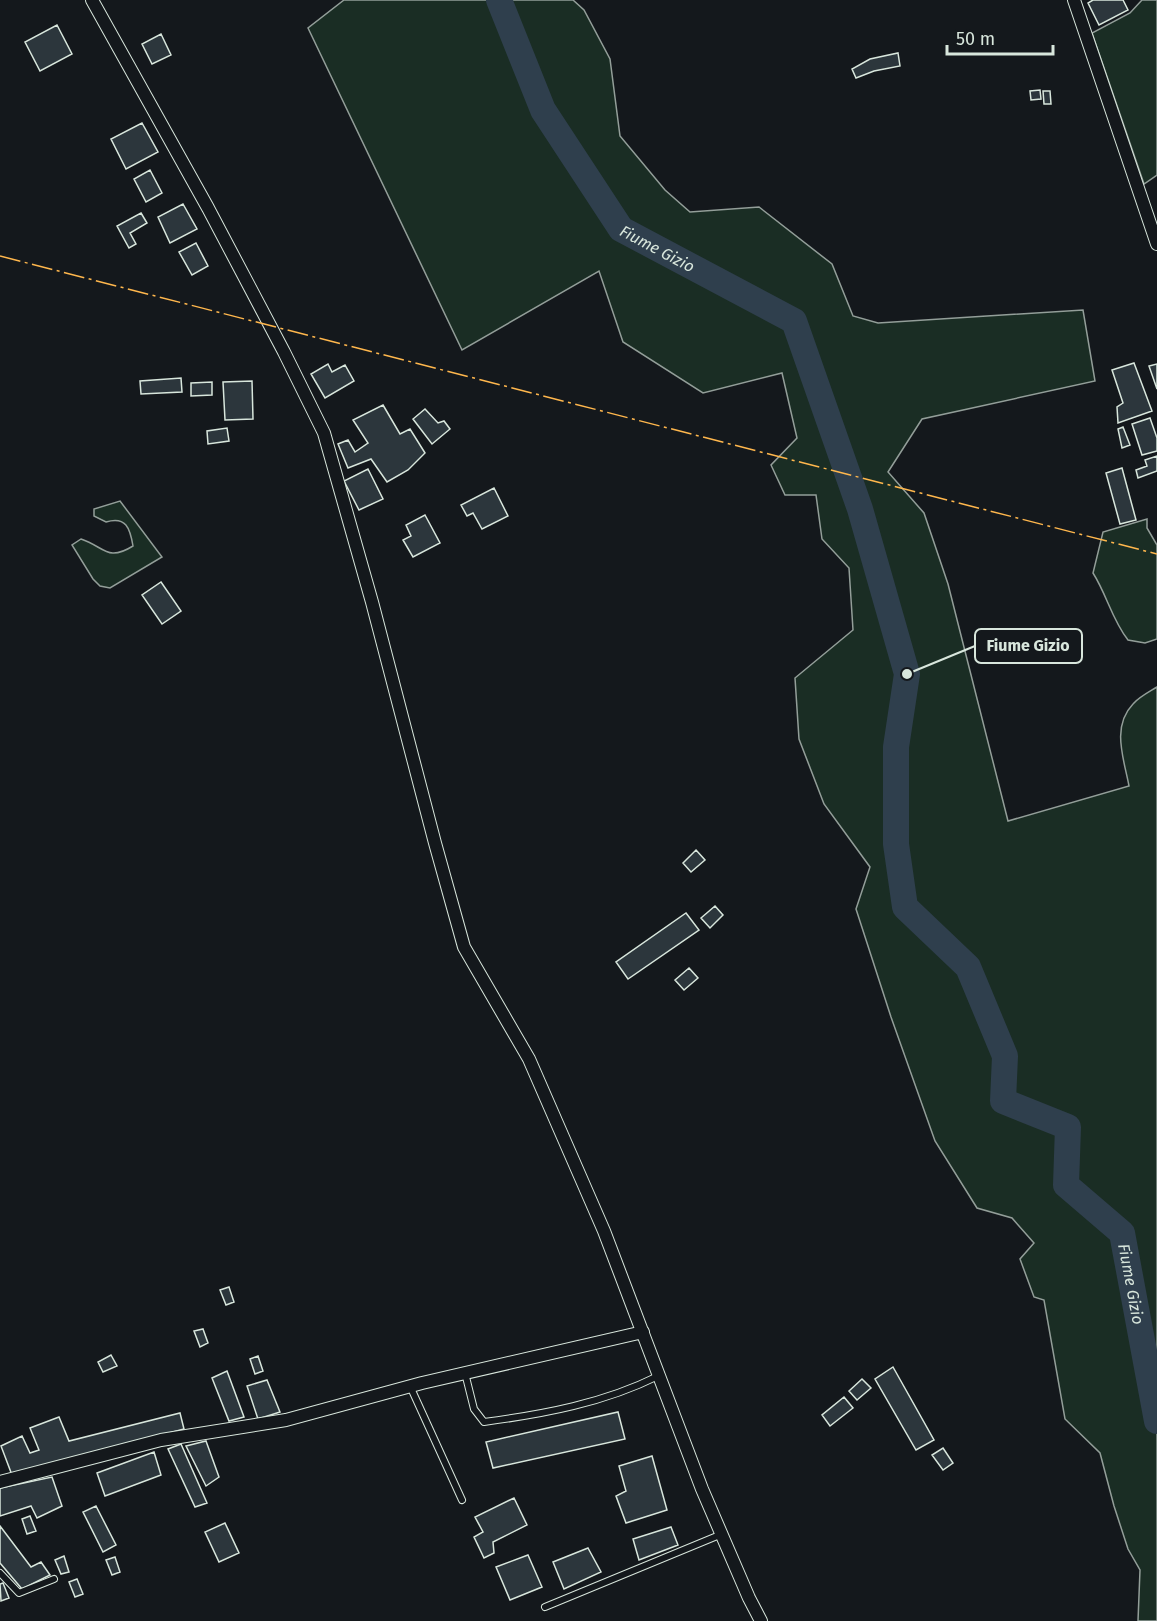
<svg xmlns="http://www.w3.org/2000/svg" width="1157" height="1621" viewBox="0 0 1157 1621" font-family="'Fira Sans',sans-serif">
<style>
.green{fill:#1a2d24;stroke:#939e99;stroke-width:1.5}
.lines{fill:none;stroke-linecap:round;stroke-linejoin:round}
.river{stroke:#2f3f4d;stroke-width:26}
.building{fill:#2c363c;stroke:#d8e6dc;stroke-width:1.5}
.lane-casing{stroke:#d8e6dc;stroke-width:8}
.street-casing{stroke:#d8e6dc;stroke-width:14}
.lane{stroke:#14181c;stroke-width:6}
.street{stroke:#14181c;stroke-width:12}
.power{stroke:#ffb74d;stroke-width:1.5;stroke-dasharray:21 4.5 3 4.5;stroke-linecap:butt}
.labels{text-anchor:middle;dominant-baseline:central;stroke-width:4.5;stroke-linejoin:round;paint-order:stroke}
.water-label{font-size:16px;font-style:italic;fill:#d8e6dc;stroke:#14181c}
.leader{fill:none;stroke:#d8e6dc;stroke-width:2}
.callout-dot{fill:#d8e6dc;stroke:#14181c;stroke-width:2}
.callout{fill:#14181c;stroke:#d8e6dc;stroke-width:2}
.callout-label{font-size:16px;text-anchor:middle;font-weight:bold;fill:#d8e6dc}
</style>
<rect width="100%" height="100%" fill="#14181c"/>
<!-- green -->
<path class="green" d="M 344,0 L 573,0 L 584,10 L 610,59 L 620,136 L 665,190 L 690,212 L 759,207 L 832,264 L 853,316 L 878,323 L 1083,310 L 1095,381 L 922,419 L 888,472 L 924,513 L 948,584 L 1008,821 L 1129,786 C 1124,759 1111,727 1133,704 C 1139,697 1149,692 1157,687 L 1157,1621 L 1138,1621 L 1140,1570 L 1128,1549 L 1114,1506 L 1100,1453 L 1065,1419 L 1044,1300 L 1034,1297 L 1020,1259 L 1034,1243 L 1012,1218 L 977,1208 L 935,1141 L 891,1017 L 856,909 L 870,867 L 824,804 L 799,739 L 795,678 L 853,630 L 849,568 L 822,539 L 816,495 L 785,495 L 771,465 L 797,438 L 782,373 L 703,393 L 623,342 L 599,271 L 462,350 L 308,28 Z
M 1142,0 L 1157,0 L 1157,175 L 1144,184 L 1092,33 L 1130,13 Z
M 120,501 L 162,557 L 110,588 L 100,586 L 93,579 L 72,545 L 81,539 C 105,547 107,562 133,546 C 130,528 126,516 106,522 L 94,516 L 94,509 Z
M 1147,519 L 1147,528 L 1157,545 L 1157,639 L 1145,643 L 1128,640 C 1112,620 1107,595 1093,573 L 1103,532 Z"/>
<g class="lines">
<!-- river -->
<path class="river" id="s1" d="M 499,0 L 543,110 L 621,229 L 794,321 L 860,509 L 907,674 L 896,747 L 896,844 L 905,907 L 968,967 L 1005,1056 L 1003,1101 L 1068,1127 L 1066,1185 L 1122,1233 L 1157,1421"/>
</g>
<!-- building -->
<path class="building" d="M 1093,0 L 1123,0 L 1128,10 L 1099,25 L 1088,3 Z
M 57,25 L 72,54 L 40,71 L 25,42 Z
M 161,34 L 171,55 L 152,64 L 142,44 Z
M 898,53 L 900,66 L 874,71 L 856,78 L 852,69 L 870,59 Z
M 1040,90 L 1041,99 L 1031,100 L 1030,91 Z
M 1043,91 L 1050,91 L 1051,104 L 1044,104 Z
M 142,123 L 158,152 L 126,169 L 111,139 Z
M 150,170 L 162,193 L 146,202 L 134,179 Z
M 183,204 L 197,229 L 170,243 L 158,217 Z
M 141,213 L 147,223 L 130,233 L 136,244 L 129,248 L 117,226 Z
M 196,243 L 208,266 L 192,275 L 179,252 Z
M 1134,363 L 1152,411 L 1118,423 L 1117,407 L 1123,403 L 1112,370 Z
M 328,364 L 332,372 L 345,365 L 354,381 L 325,398 L 311,374 Z
M 1157,364 L 1157,389 L 1149,366 Z
M 181,378 L 182,392 L 141,394 L 140,381 Z
M 252,381 L 253,419 L 225,420 L 223,382 Z
M 212,382 L 212,395 L 191,396 L 191,383 Z
M 383,405 L 400,434 L 410,429 L 425,453 L 408,470 L 387,482 L 371,459 L 348,468 L 338,444 L 348,440 L 355,452 L 368,443 L 353,420 Z
M 425,409 L 438,423 L 444,421 L 450,429 L 432,444 L 413,419 Z
M 1150,418 L 1157,438 L 1157,451 L 1142,455 L 1132,424 Z
M 1123,427 L 1130,445 L 1122,448 L 1118,429 Z
M 227,428 L 229,441 L 208,444 L 207,431 Z
M 1157,456 L 1157,471 L 1138,478 L 1136,470 L 1147,466 L 1145,460 Z
M 1122,468 L 1136,520 L 1120,524 L 1106,473 Z
M 368,469 L 383,499 L 359,510 L 344,481 Z
M 494,488 L 508,516 L 482,529 L 473,513 L 467,516 L 461,505 Z
M 425,515 L 440,543 L 413,557 L 403,540 L 411,536 L 406,525 Z
M 161,582 L 181,611 L 162,624 L 142,595 Z
M 696,850 L 705,860 L 691,872 L 683,863 Z
M 715,906 L 723,915 L 710,928 L 701,918 Z
M 686,913 L 699,930 L 628,979 L 616,962 Z
M 689,968 L 698,978 L 684,990 L 675,980 Z
M 229,1287 L 234,1302 L 226,1305 L 220,1290 Z
M 203,1329 L 208,1343 L 200,1347 L 194,1331 Z
M 111,1355 L 117,1366 L 103,1372 L 98,1362 Z
M 258,1356 L 263,1371 L 255,1374 L 250,1359 Z
M 893,1367 L 934,1440 L 916,1450 L 875,1379 Z
M 227,1371 L 244,1417 L 229,1421 L 212,1378 Z
M 862,1379 L 871,1388 L 857,1400 L 849,1391 Z
M 267,1380 L 280,1412 L 258,1419 L 247,1386 Z
M 844,1397 L 853,1408 L 830,1426 L 822,1415 Z
M 618,1412 L 625,1439 L 493,1468 L 486,1442 Z
M 180,1413 L 184,1429 L 12,1475 L 1,1446 L 22,1436 L 30,1453 L 39,1450 L 30,1428 L 59,1417 L 69,1441 Z
M 206,1441 L 219,1477 L 206,1486 L 186,1446 Z
M 181,1444 L 207,1503 L 195,1507 L 168,1449 Z
M 943,1448 L 953,1463 L 943,1470 L 932,1455 Z
M 154,1452 L 161,1475 L 105,1496 L 97,1473 Z
M 652,1456 L 667,1510 L 626,1523 L 616,1496 L 626,1491 L 619,1466 Z
M 52,1477 L 62,1506 L 37,1518 L 31,1506 L 0,1516 L 0,1488 Z
M 514,1498 L 527,1525 L 493,1542 L 494,1553 L 484,1558 L 474,1537 L 483,1532 L 475,1517 Z
M 96,1506 L 116,1545 L 103,1552 L 83,1512 Z
M 30,1516 L 36,1531 L 27,1534 L 22,1519 Z
M 225,1523 L 239,1553 L 219,1562 L 205,1532 Z
M 0,1526 L 31,1567 L 41,1562 L 50,1575 L 22,1589 L 0,1563 Z
M 671,1527 L 678,1545 L 639,1560 L 633,1539 Z
M 588,1548 L 601,1572 L 564,1589 L 553,1562 Z
M 528,1555 L 542,1587 L 510,1600 L 496,1567 Z
M 64,1556 L 69,1572 L 61,1574 L 55,1560 Z
M 115,1557 L 120,1572 L 112,1575 L 106,1560 Z
M 77,1579 L 83,1594 L 75,1597 L 69,1582 Z
M 3,1583 L 9,1598 L 1,1601 L 0,1584 Z"/>
<g class="lines">
<!-- lane casing -->
<g class="lane-casing">
<path id="lane" d="M 465,1373 L 474,1409 L 484,1422 C 544,1414 604,1403 658,1376
M 410,1386 L 462,1500
M 0,1573 L 19,1593 L 54,1579
M 545,1607 L 722,1534"/>
</g>
<!-- street casing -->
<g class="street-casing">
<path id="street" d="M 92,0 L 208,208 L 284,352 L 324,433 L 372,602 L 435,843 L 464,947 L 529,1059 L 604,1231 L 702,1489 L 749,1598 L 761,1621
M 1074,0 L 1157,244
M 0,1482 L 161,1440 L 286,1420 L 422,1383 L 643,1332"/>
</g>
<!-- lane -->
<use href="#lane" class="lane"/>
<!-- street -->
<use href="#street" class="street"/>
<!-- power -->
<path class="power" d="M 0,256 L 1157,554"/>
</g>
<g class="labels">
<!-- water labels -->
<g class="water-label">
<text stroke="none"><textPath href="#s1" startOffset="302">Fiume Gizio</textPath></text>
<text stroke="none"><textPath href="#s1" startOffset="1544">Fiume Gizio</textPath></text>
</g>
</g>
<!-- callouts -->
<path class="leader" d="M907 674L975 646"/>
<circle class="callout-dot" cx="907" cy="674" r="6"/>
<rect class="callout" x="975" y="629" width="107" height="34" rx="6"/>
<g class="callout-label">
<text x="1028" y="651">Fiume Gizio</text>
</g>
<!-- scale -->
<path d="M947 45v9h106v-9" fill="none" stroke="#d8e6dc" stroke-width="3"/>
<text x="956" y="45" font-size="18" fill="#d8e6dc" stroke="#14181c" stroke-width="4.5" paint-order="stroke">50 m</text>
</svg>
